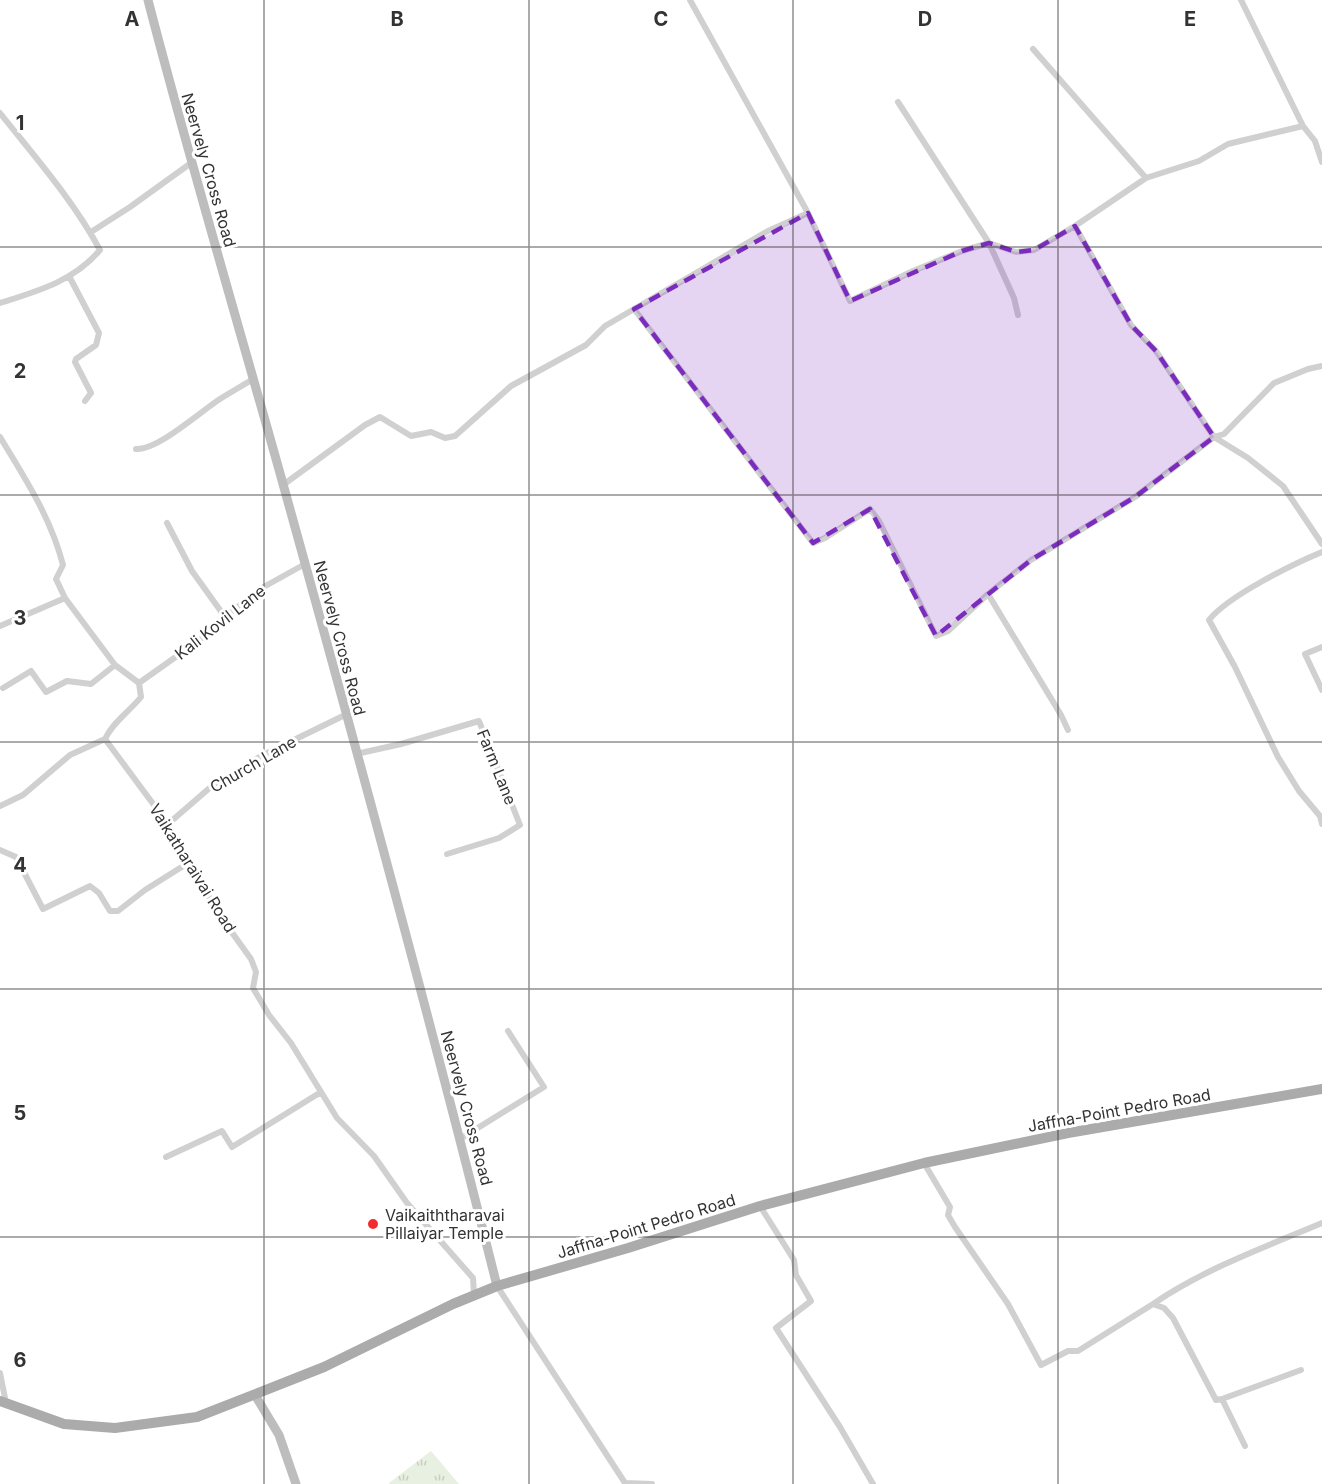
<svg xmlns="http://www.w3.org/2000/svg" width="1322" height="1484" viewBox="0 0 1322 1484" font-family="Inter,sans-serif">
<style>
.grass{fill:url(#grass-tufts)}
.lines{fill:none;stroke-linecap:round;stroke-linejoin:round}
.street{stroke:#d0d0d0;stroke-width:6}
.secondary{stroke:#bdbdbd;stroke-width:9}
.primary{stroke:#ababab;stroke-width:10}
.marked{fill:#7b2cbf;fill-opacity:0.2;stroke:#7b2cbf;stroke-width:4.5;stroke-dasharray:12 8;stroke-linejoin:round}
.grid{fill:none;stroke:#333;stroke-width:1.5;stroke-opacity:0.55}
.poi-dot{fill:#f32b31;stroke:#fff;stroke-width:2}
.labels{text-anchor:middle;dominant-baseline:central;stroke-width:6;stroke-linejoin:round;paint-order:stroke}
.street-label{font-size:16px;fill:#333;stroke:#fff}
.poi-label{font-size:16px;fill:#333;stroke:#fff;text-anchor:start}
.grid-label{font-size:20px;text-anchor:middle;font-weight:bold;fill:#333;stroke:#fff;stroke-width:6;stroke-linejoin:round;paint-order:stroke}
</style>
<defs>
<pattern id="grass-tufts" width="24" height="20" patternUnits="userSpaceOnUse" patternTransform="scale(1.5)"><rect width="24" height="20" fill="#e8f0e1"/><path d="M3 7l-1-3M5 7V3M7 7l1-3M15 17l-1-3M17 17v-4M19 17l1-3" fill="none" stroke="#c7cec2"/></pattern>
</defs>
<rect width="100%" height="100%" fill="#fff"/>
<!-- grass -->
<path class="grass" d="M 431,1451 L 459,1484 L 389,1484 L 389,1483 Z"/>
<g class="lines">
<!-- street -->
<path class="street" d="M 690,0 L 808,213 L 850,301 L 913,271 L 962,251 L 989,243 L 1016,252 L 1034,250 L 1075,226 L 1146,178 L 1199,161 L 1228,144 L 1303,126
M 1241,0 L 1303,126 L 1315,141 L 1322,162
M 1033,49 L 1146,178
M 898,102 L 989,243 L 1014,298 L 1018,315
M 0,113 C 35,157 73,200 100,250 C 74,281 38,291 0,303
M 1075,226 L 1131,325 L 1156,351 L 1214,437 L 1248,458 L 1283,486 L 1322,544
M 91,232 L 130,207 L 191,163
M 69,276 L 99,333 L 96,345 L 76,359 L 75,362 L 91,393 L 85,401
M 634,309 L 813,543 L 825,538 L 870,509 L 879,521 L 936,636 L 948,631 L 988,594 L 1031,560 L 1135,497 L 1214,437 L 1224,434 L 1274,383 L 1308,369 L 1322,366
M 0,437 C 25,478 51,518 63,565 L 56,579 L 65,598 L 115,665 L 139,683 L 141,697 C 129,712 113,722 105,739 L 168,824 L 188,863 L 228,927 L 251,959 L 256,972 L 253,988 L 269,1015 L 291,1043 L 337,1118 L 374,1156 L 407,1203 L 473,1278 L 474,1295
M 136,449 C 157,451 201,411 220,399 C 231,392 242,386 253,379
M 283,485 L 365,425 L 380,417 L 411,436 L 431,432 L 445,438 L 455,436 L 511,386 L 586,345 L 605,326 L 768,231 L 808,213
M 167,523 L 192,571 L 225,617
M 1322,552 C 1293,564 1228,596 1209,620 L 1235,667 L 1278,757 L 1299,791 L 1320,816 L 1322,824
M 988,594 L 1061,715 L 1068,730
M 0,626 L 65,598
M 1322,647 L 1305,654 L 1322,690
M 139,683 L 208,634 L 225,617 L 260,589 L 305,564
M 3,688 L 31,671 L 46,692 L 67,681 L 91,684 L 115,665
M 356,754 L 401,744 L 479,721 L 520,825 L 499,838 L 447,854
M 0,806 L 23,795 L 70,755 L 105,739
M 168,824 L 213,785 L 261,756 L 345,715
M 0,850 L 16,857 L 43,909 L 90,886 L 99,893 L 110,911 L 118,911 L 145,890 L 188,863
M 460,1139 L 544,1087 L 508,1031
M 166,1157 L 222,1131 L 232,1147 L 321,1092
M 924,1163 L 950,1207 L 948,1215 L 955,1227 L 1008,1304 L 1041,1365 L 1068,1351 L 1078,1351 L 1153,1304 L 1164,1308 L 1173,1318 L 1216,1400 L 1222,1399 L 1245,1446
M 760,1206 L 794,1260 L 796,1275 L 811,1301 L 776,1328 L 840,1427 L 873,1484
M 497,1286 L 625,1483 L 652,1484
M 1153,1304 C 1204,1269 1265,1247 1322,1223
M 0,1373 L 6,1403
M 1222,1399 L 1301,1370"/>
<!-- secondary -->
<path class="secondary" d="M 148,0 C 190,162 238,323 283,484 C 357,750 430,1018 497,1286
M 255,1395 L 279,1435 L 296,1484"/>
<!-- primary -->
<path class="primary" d="M 0,1401 L 64,1424 L 115,1428 L 197,1417 L 324,1367 L 453,1304 L 497,1286 L 628,1248 L 760,1206 L 924,1163 L 1068,1133 L 1322,1089"/>
</g>
<!-- marked area -->
<path class="marked" d="M 808,213 L 850,301 L 962,251 L 989,243 L 1016,252 L 1034,250 L 1075,226 L 1131,325 L 1156,351 L 1214,437 L 1135,497 L 1031,560 L 936,636 L 870,509 L 813,543 L 634,309 Z"/>
<!-- grid -->
<path class="grid" d="M 264,0 L 264,1484M 529,0 L 529,1484M 793,0 L 793,1484M 1058,0 L 1058,1484M 0,247 L 1322,247M 0,495 L 1322,495M 0,742 L 1322,742M 0,989 L 1322,989M 0,1237 L 1322,1237"/>
<!-- markers -->
<circle class="poi-dot" cx="373" cy="1224" r="6"/>
<g class="labels">
<!-- street labels -->
<g class="street-label">
<text transform="translate(209 170) rotate(74)">Neervely Cross Road</text>
<text transform="translate(220 622) rotate(-38)">Kali Kovil Lane</text>
<text transform="translate(340 638) rotate(75)">Neervely Cross Road</text>
<text transform="translate(253 764) rotate(-30)">Church Lane</text>
<text transform="translate(497 767) rotate(68)">Farm Lane</text>
<text transform="translate(193 868) rotate(58)">Vaikatharaivai Road</text>
<text transform="translate(467 1108) rotate(75)">Neervely Cross Road</text>
<text transform="translate(1119 1110) rotate(-10)">Jaffna-Point Pedro Road</text>
<text transform="translate(646 1226) rotate(-17)">Jaffna-Point Pedro Road</text>
</g>
<!-- poi labels -->
<g class="poi-label">
<text x="385" y="1215">Vaikaiththaravai<tspan x="385" dy="18">Pillaiyar Temple</tspan></text>
</g>
</g>
<g class="grid-label">
<text x="132" y="26">A</text>
<text x="397" y="26">B</text>
<text x="661" y="26">C</text>
<text x="925" y="26">D</text>
<text x="1190" y="26">E</text>
<text x="20" y="130">1</text>
<text x="20" y="378">2</text>
<text x="20" y="625">3</text>
<text x="20" y="872">4</text>
<text x="20" y="1120">5</text>
<text x="20" y="1367">6</text>
</g>
</svg>
